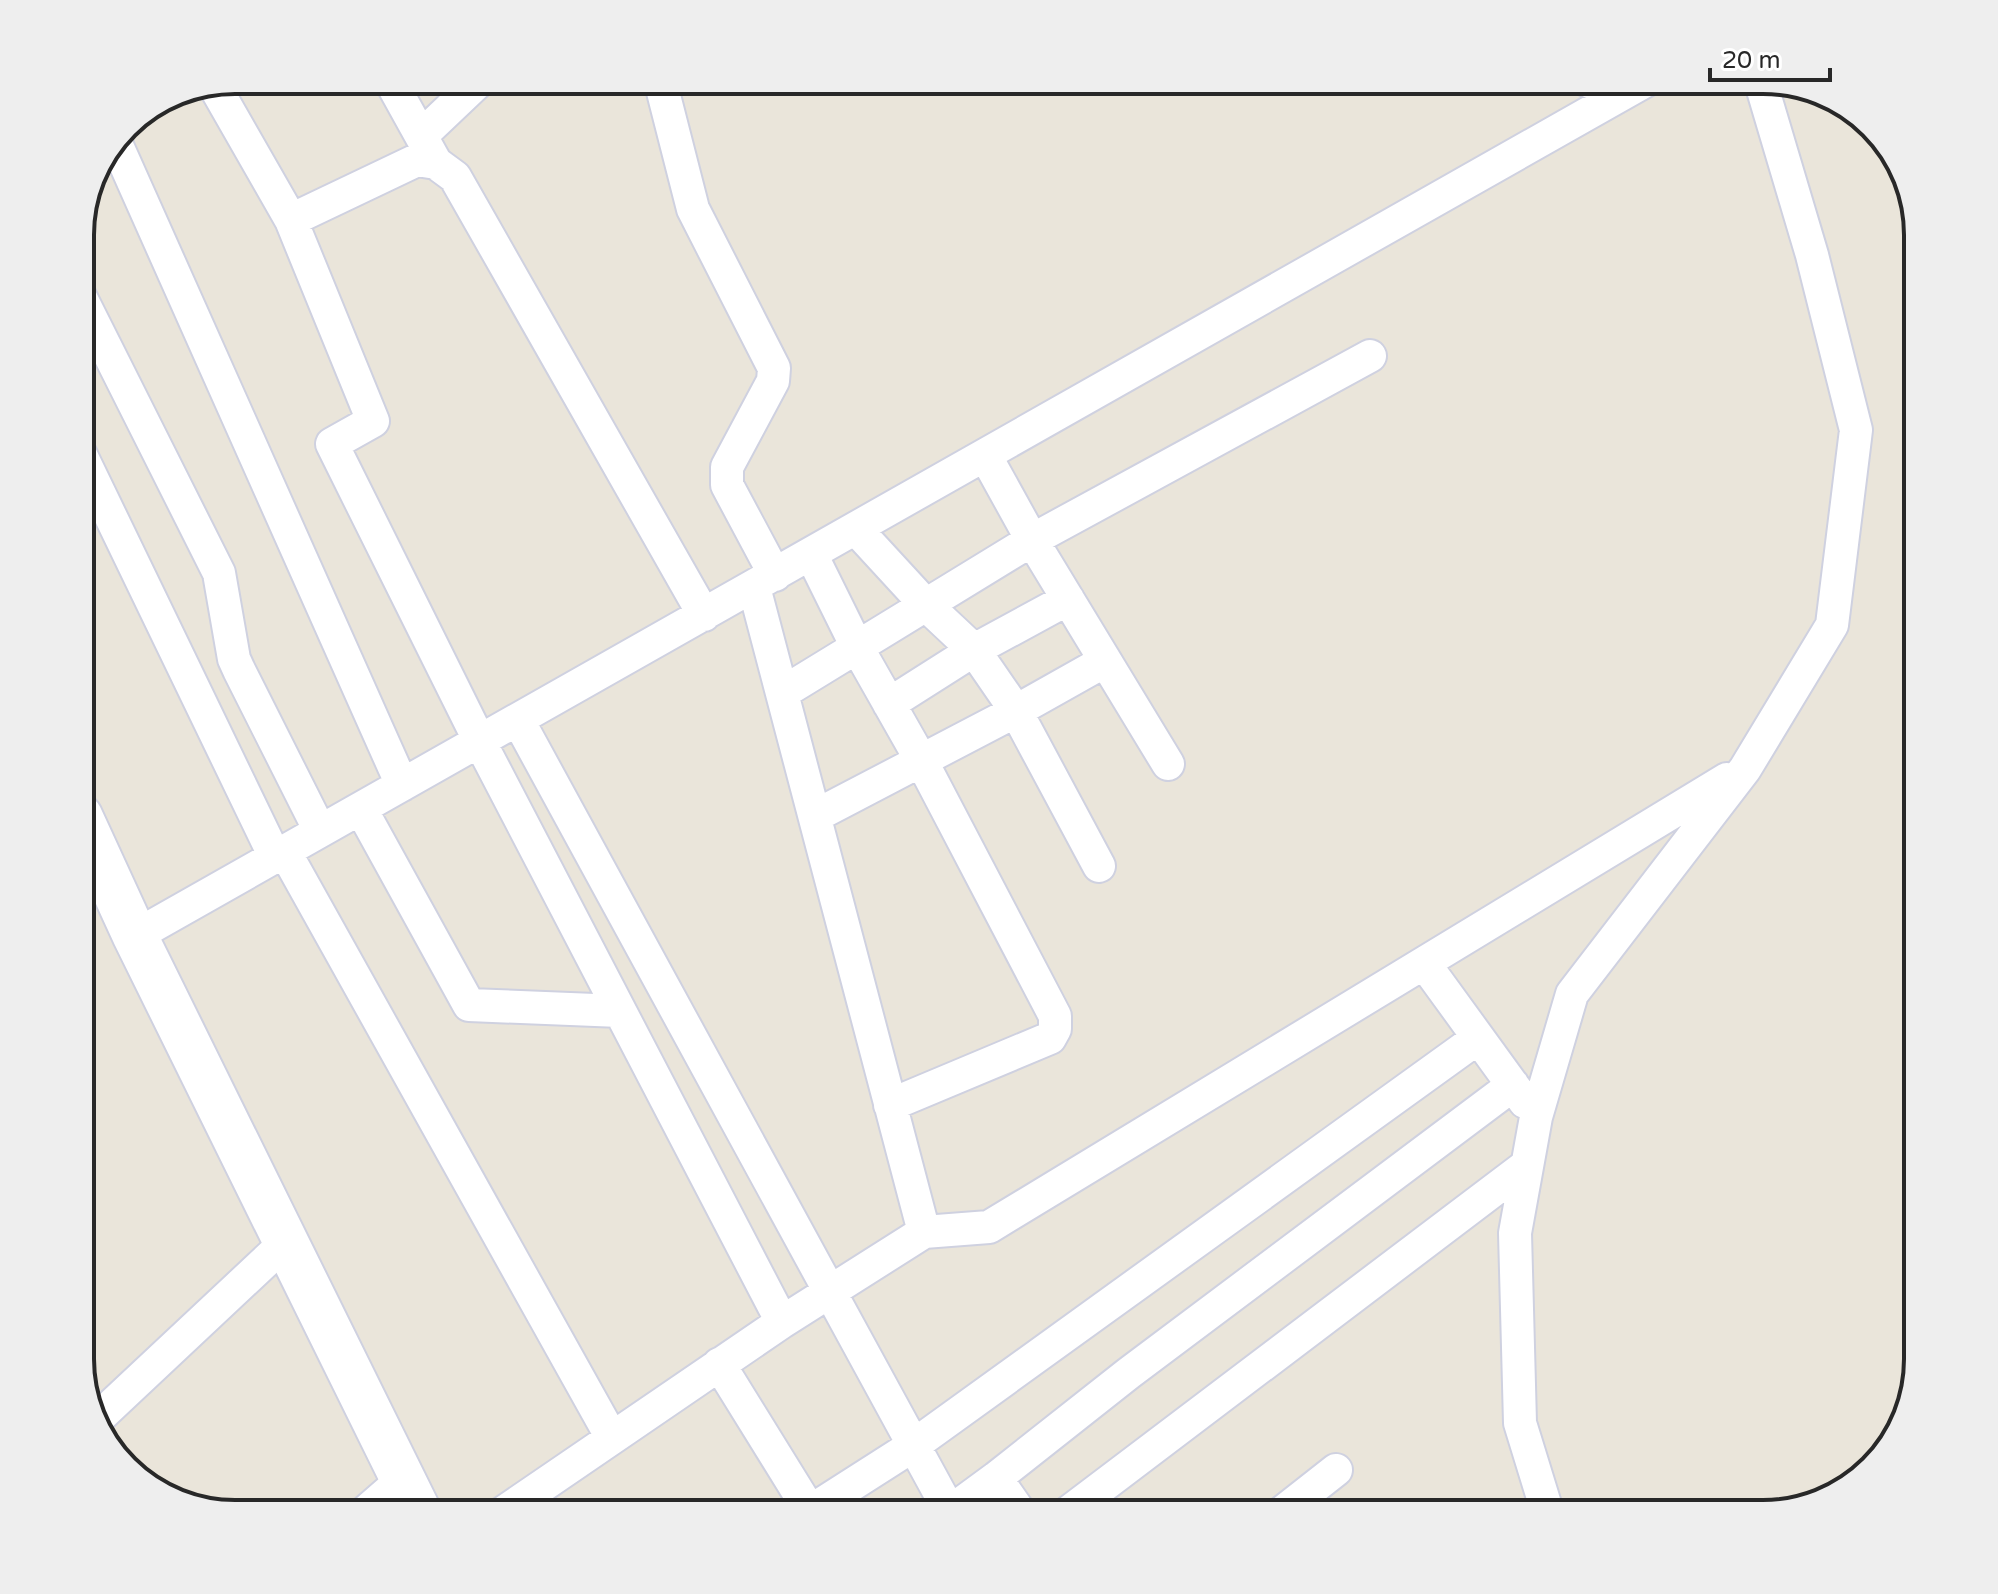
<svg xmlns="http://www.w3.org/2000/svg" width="1998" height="1594" viewBox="0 0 1998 1594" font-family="'Varela Round',sans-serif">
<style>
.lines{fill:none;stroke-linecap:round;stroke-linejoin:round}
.street-casing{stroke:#cfd1e0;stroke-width:36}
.secondary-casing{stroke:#cfd1e0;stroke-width:48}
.street{stroke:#fff;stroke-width:32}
.secondary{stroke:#fff;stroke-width:44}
.rim{fill:none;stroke:#282828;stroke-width:4}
</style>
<rect width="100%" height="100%" fill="#eae5da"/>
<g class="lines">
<!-- street casing -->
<g class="street-casing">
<path id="street" d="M 390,80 L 436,163
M 660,80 L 693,209 L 774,368 L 773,381 L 727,467 L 727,485 L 775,575
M 1586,80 L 1618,96
M 215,87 L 291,220 L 417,160 L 436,163 L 455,177 L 704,615
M 421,136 L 480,80
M 115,141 L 402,785
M 291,220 L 373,421 L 332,444 L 480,742 L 782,1322
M 80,296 L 219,573 L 234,659 L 239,670 L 320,831
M 80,453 L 275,857
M 985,455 L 1032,540 L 1168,764
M 856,529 L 925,604 L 974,650 L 1016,711 L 1099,866
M 811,554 L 857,647 L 921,760 L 1055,1016 L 1055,1029 L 1050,1038 L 890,1105
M 754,587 L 924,1232
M 782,693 L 1032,540 L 1370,356
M 889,704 L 974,650 L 1068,599
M 518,720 L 950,1512
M 361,809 L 469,1005 L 620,1011
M 815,816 L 1016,711 L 1105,661
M 285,852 L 612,1438
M 135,936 L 1647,80
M 1424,963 L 1525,1102
M 719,1364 L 810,1511
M 94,1422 L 285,1243
M 996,1478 L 1021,1514
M 363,1514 L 402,1480
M 501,1514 L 782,1322 L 924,1232 L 989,1227 L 1727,779
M 806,1514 L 914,1445 L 1478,1038
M 947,1514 L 996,1478 L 1129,1373 L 1513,1085
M 1066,1514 L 1527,1165
M 1280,1514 L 1336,1470
M 1548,1514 L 1520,1423 L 1515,1233 L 1536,1117 L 1572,994 L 1745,769 L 1832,625 L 1856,430 L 1812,255 L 1760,80"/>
</g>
<!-- secondary casing -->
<g class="secondary-casing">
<path id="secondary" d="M 80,816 L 135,936 L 420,1514"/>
</g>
<!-- street -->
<use href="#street" class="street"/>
<!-- secondary -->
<use href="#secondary" class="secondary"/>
</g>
<!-- crop -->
<path d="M0 0H1998V1594H0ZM235 94H1763A141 141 0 0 1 1904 235V1359A141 141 0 0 1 1763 1500H235A141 141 0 0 1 94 1359V235A141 141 0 0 1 235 94Z" fill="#eee" fill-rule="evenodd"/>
<path class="rim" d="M235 94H1763A141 141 0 0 1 1904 235V1359A141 141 0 0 1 1763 1500H235A141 141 0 0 1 94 1359V235A141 141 0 0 1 235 94Z"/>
<!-- scale -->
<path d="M1710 68v12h120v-12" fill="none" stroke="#282828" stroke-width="4"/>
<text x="1722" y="68" font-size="24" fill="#282828" stroke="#ffffff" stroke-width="6" paint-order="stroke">20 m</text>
</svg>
